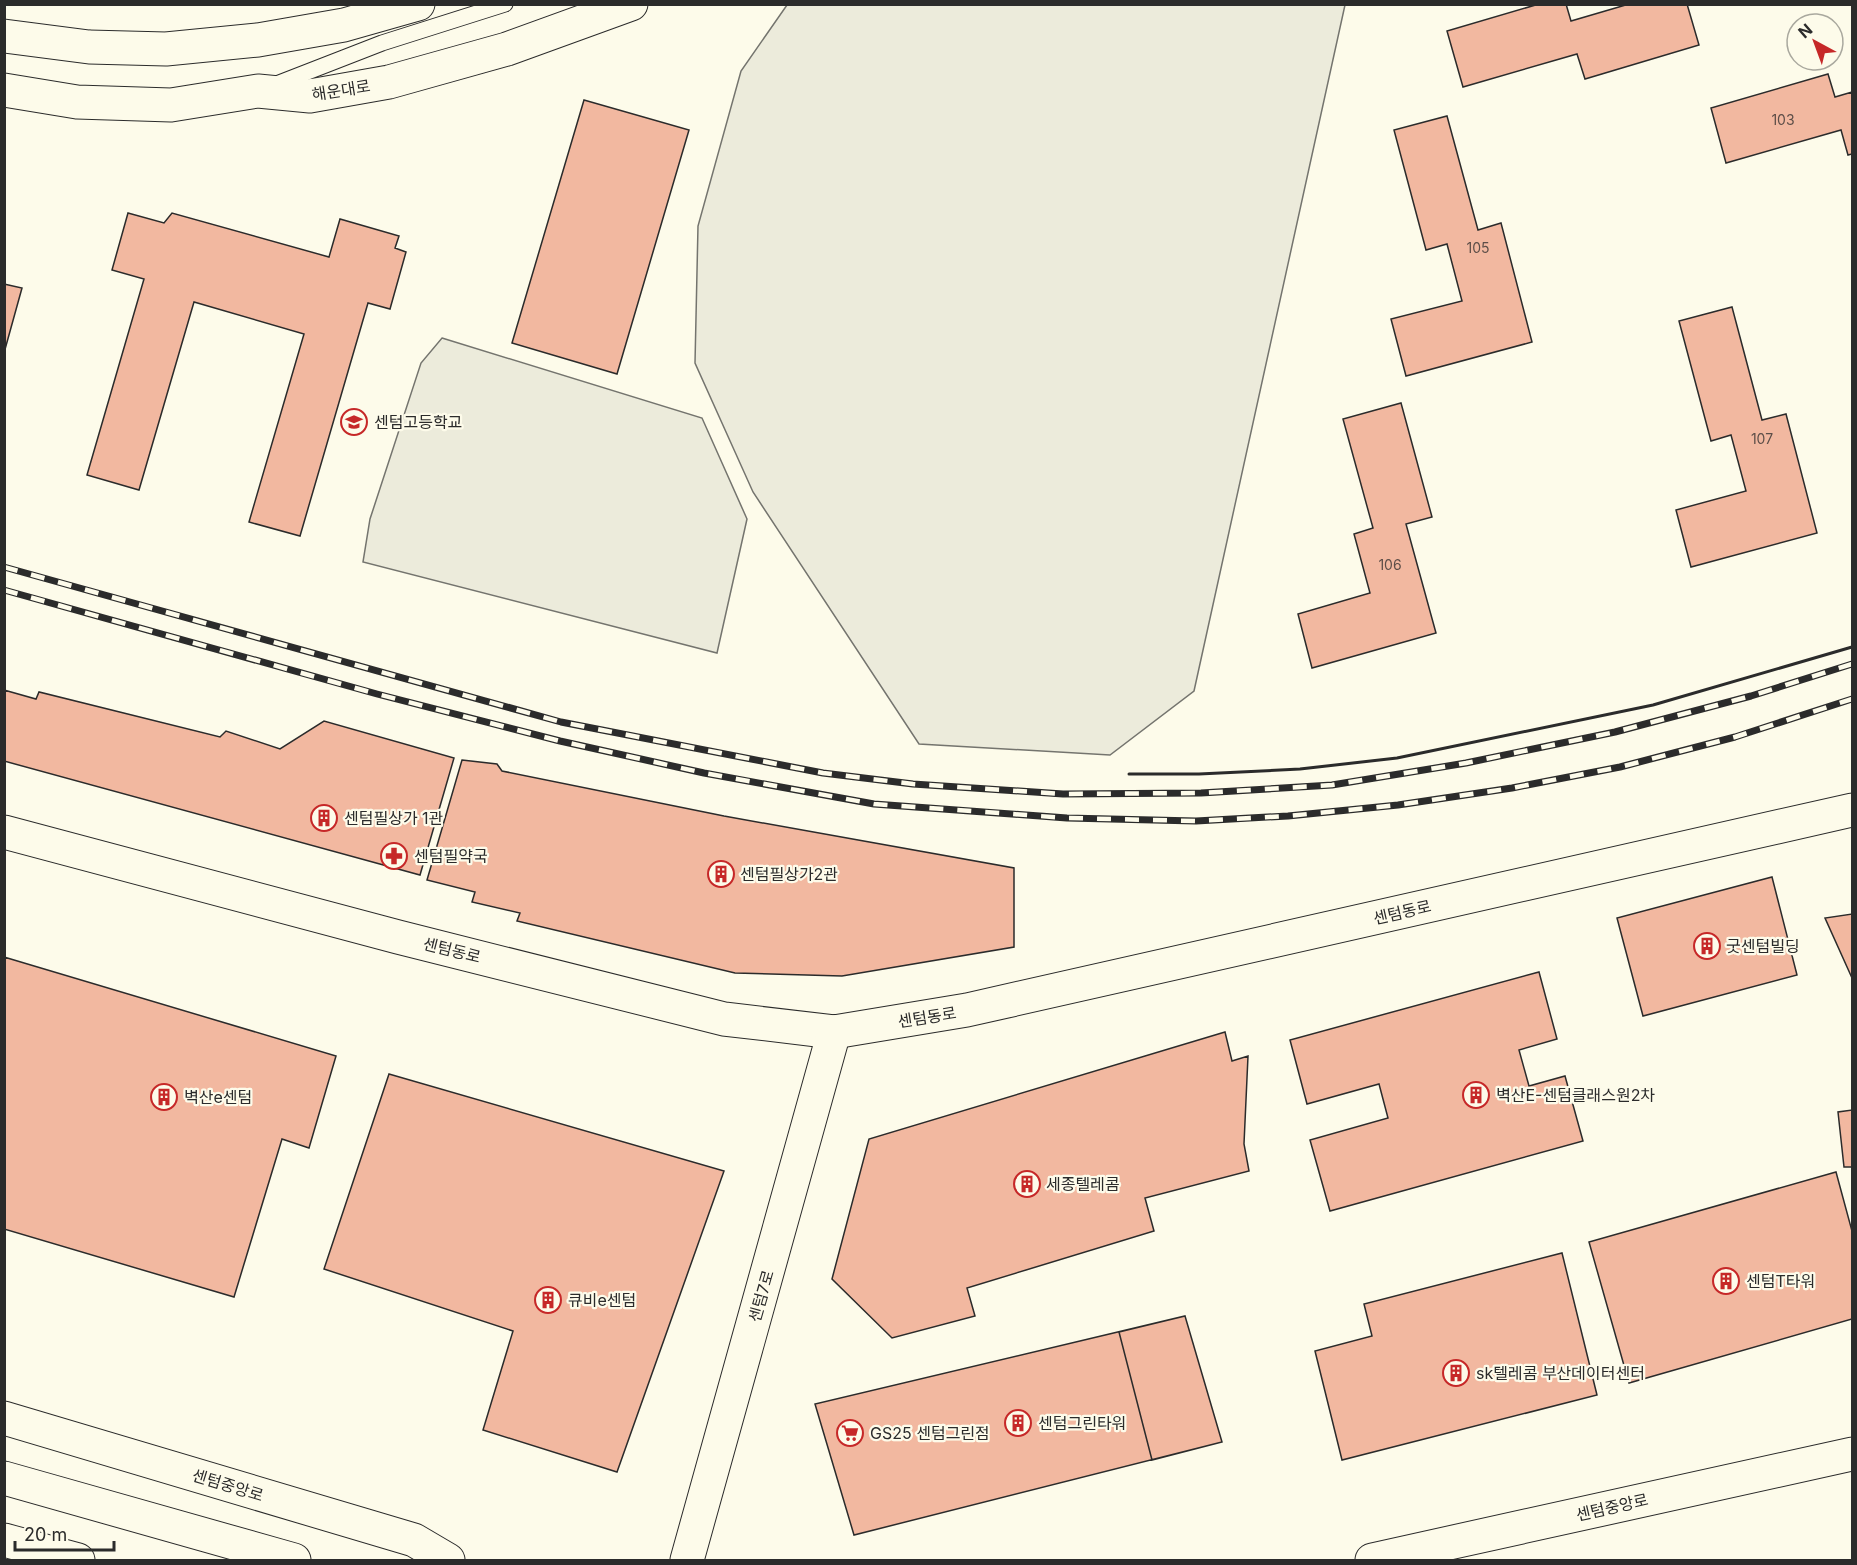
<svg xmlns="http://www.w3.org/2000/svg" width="1857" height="1565" viewBox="0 0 1857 1565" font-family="Inter,'Noto Sans KR',sans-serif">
<rect width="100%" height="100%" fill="#fdfbea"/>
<path fill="#ecebdb" stroke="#74746e" stroke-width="1.5" d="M787,5H1345L1194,691L1110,755L919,744L753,492L695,363L698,226L741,71Z
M442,338L702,418L747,519L717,653L363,562L370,519L421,363Z"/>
<path fill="#f2b8a0" stroke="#2b2b2b" stroke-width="1.5" d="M1539,4H1566L1571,21L1629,4H1687L1699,45L1585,79L1577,54L1463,87L1447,31Z
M1828,74L1835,97L1852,92V154L1848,155L1841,130L1726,163L1711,108Z
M584,100L689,130L617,374L512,343Z
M1447,116L1478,230L1501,223L1532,342L1406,376L1391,319L1462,301L1447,244L1426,250L1394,130Z
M128,213L164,223L172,213L329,257L340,219L399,236L395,248L406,252L390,309L368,303L300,536L249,522L304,334L194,302L139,490L87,475L144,279L112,270Z
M4,284L22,288L4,353Z
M1732,307L1762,420L1786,414L1817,533L1691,567L1676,510L1746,491L1731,435L1711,441L1679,321Z
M1401,403L1432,517L1406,524L1436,633L1312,668L1298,614L1370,593L1354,534L1373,528L1343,419Z
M4,690L36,699L39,692L220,737L226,731L280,749L324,721L454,758L420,875L4,761Z
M462,760L497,764L502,771L724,816L1014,868V947L842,976L735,973L517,921L520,913L472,902L475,892L427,880Z
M1772,877L1797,975L1643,1016L1617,918Z
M1852,914V978L1825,918Z
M4,957L336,1056L309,1148L282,1139L234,1297L4,1229Z
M1539,972L1557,1039L1519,1050L1529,1086L1565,1076L1583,1141L1330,1211L1310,1140L1388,1118L1379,1084L1307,1104L1290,1040Z
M1225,1032L1232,1061L1248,1056L1244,1144L1249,1171L1145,1198L1154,1231L967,1288L975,1316L892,1338L832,1279L869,1139Z
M389,1074L724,1171L617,1472L483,1430L513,1331L324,1269Z
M1852,1110V1167H1844L1838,1112Z
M1836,1172L1852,1231V1319L1629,1383L1589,1242Z
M1562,1253L1597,1395L1342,1460L1315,1351L1372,1336L1364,1304Z
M1185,1316L1222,1442L854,1535L815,1404Z
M1185,1316L1222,1442L1152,1460L1119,1332Z"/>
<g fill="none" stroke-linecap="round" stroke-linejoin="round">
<defs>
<path id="service" d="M274,85L382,43L505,4"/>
<path id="tertiary" d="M4,832L398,937L724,1019L834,1032L967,1010L1852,810"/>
<path id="secondary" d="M4,36L89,47L166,49L258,40L344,25L418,4
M4,90L77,102L171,105L258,91L310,96L389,82L507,49L631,4
M4,1418L414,1540L448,1560
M4,1478L294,1560
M4,1540L78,1560
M687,1560L834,1032
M1372,1560L1852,1454"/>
</defs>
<use href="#service" stroke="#2b2b2b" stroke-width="17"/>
<use href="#tertiary" stroke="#2b2b2b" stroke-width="35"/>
<use href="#secondary" stroke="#2b2b2b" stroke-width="35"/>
<use href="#service" stroke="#fdfbea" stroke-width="15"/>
<use href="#tertiary" stroke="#fdfbea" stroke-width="33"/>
<use href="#secondary" stroke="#fdfbea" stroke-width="33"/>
<defs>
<path id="rail" d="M4,567L561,722L823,773L913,784L1063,794L1201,793L1332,785L1466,763L1615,732L1751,696L1852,664
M4,590L377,694L560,741L704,773L874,804L1067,818L1196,821L1288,816L1398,805L1512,788L1620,767L1735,737L1852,699"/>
</defs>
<use href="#rail" stroke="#2b2b2b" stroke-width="7"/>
<use href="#rail" stroke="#fdfbea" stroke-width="4.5" stroke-dasharray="14" stroke-linecap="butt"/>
<path stroke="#2b2b2b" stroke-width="3" d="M1129,774H1199L1300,769L1397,758L1653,705L1852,647"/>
</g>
<defs>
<symbol id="school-ring" viewBox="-11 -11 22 22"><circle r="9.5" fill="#fdfbea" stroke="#c62828" stroke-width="1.5"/><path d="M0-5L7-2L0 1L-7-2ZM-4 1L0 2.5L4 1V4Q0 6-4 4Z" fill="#c62828"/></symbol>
<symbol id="building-ring" viewBox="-11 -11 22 22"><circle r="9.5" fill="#fdfbea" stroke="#c62828" stroke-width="1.5"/><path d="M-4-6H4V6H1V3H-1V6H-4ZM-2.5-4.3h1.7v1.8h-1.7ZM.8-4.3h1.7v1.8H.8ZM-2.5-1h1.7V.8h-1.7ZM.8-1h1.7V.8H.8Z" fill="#c62828"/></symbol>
<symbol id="pharmacy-ring" viewBox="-11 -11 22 22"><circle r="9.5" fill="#fdfbea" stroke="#c62828" stroke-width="1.5"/><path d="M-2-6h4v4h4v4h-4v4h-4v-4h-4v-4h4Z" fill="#c62828"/></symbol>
<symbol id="supermarket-ring" viewBox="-11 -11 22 22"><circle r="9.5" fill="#fdfbea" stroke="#c62828" stroke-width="1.5"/><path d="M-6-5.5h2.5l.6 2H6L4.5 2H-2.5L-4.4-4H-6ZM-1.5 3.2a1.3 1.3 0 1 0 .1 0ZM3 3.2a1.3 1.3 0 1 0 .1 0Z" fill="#c62828"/></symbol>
</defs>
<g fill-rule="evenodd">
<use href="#school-ring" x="339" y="407" width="30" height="30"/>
<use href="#building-ring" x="309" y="803" width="30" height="30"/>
<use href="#pharmacy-ring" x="379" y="841" width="30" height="30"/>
<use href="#building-ring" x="706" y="859" width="30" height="30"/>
<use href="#building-ring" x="1692" y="931" width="30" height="30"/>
<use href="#building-ring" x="1461" y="1080" width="30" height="30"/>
<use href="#building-ring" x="149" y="1082" width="30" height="30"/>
<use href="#building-ring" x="1012" y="1169" width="30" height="30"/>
<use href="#building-ring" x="1711" y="1266" width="30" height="30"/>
<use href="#building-ring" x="533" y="1285" width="30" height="30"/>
<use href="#building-ring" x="1441" y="1358" width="30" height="30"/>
<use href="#building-ring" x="1003" y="1408" width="30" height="30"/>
<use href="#supermarket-ring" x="835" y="1418" width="30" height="30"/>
</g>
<g text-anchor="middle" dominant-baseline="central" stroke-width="4.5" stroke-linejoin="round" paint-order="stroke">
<g font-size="14" fill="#5d4e48">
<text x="1783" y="119">103</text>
<text x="1478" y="247">105</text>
<text x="1762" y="438">107</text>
<text x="1390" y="564">106</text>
</g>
<g font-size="16" fill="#2b2b2b" stroke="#fdfbea">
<text transform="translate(341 90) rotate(-9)">해운대로</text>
<text transform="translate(1402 912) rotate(-13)">센텀동로</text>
<text transform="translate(452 950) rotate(14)">센텀동로</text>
<text transform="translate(927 1017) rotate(-9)">센텀동로</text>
<text transform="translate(761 1296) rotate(-74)">센텀7로</text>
<text transform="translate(228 1485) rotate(17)">센텀중앙로</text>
<text transform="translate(1612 1507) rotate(-13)">센텀중앙로</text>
</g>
<g font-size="16" fill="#2b2b2b" stroke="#fdfbea" text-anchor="start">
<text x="374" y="422">센텀고등학교</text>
<text x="344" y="818">센텀필상가 1관</text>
<text x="414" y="856">센텀필약국</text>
<text x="740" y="874">센텀필상가2관</text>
<text x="1726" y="946">굿센텀빌딩</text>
<text x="1496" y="1095">벽산E-센텀클래스원2차</text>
<text x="184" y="1097">벽산e센텀</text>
<text x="1046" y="1184">세종텔레콤</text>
<text x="1746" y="1281">센텀T타워</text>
<text x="568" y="1300">큐비e센텀</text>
<text x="1476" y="1373">sk텔레콤 부산데이터센터</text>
<text x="1038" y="1423">센텀그린타워</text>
<text x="870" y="1433">GS25 센텀그린점</text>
</g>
</g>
<rect width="1857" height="1565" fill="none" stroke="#2b2b2b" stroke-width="12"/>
<g transform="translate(1815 42) rotate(319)"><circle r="28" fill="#fdfbea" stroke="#a9a89e" stroke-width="1.5"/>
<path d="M0-4.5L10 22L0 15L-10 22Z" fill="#c62828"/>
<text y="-9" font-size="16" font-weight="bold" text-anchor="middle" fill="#2b2b2b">N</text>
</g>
<path d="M15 1541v9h99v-9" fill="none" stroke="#2b2b2b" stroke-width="3"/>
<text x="24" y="1541" font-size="18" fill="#2b2b2b" stroke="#fdfbea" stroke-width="4.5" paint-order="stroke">20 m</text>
</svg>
